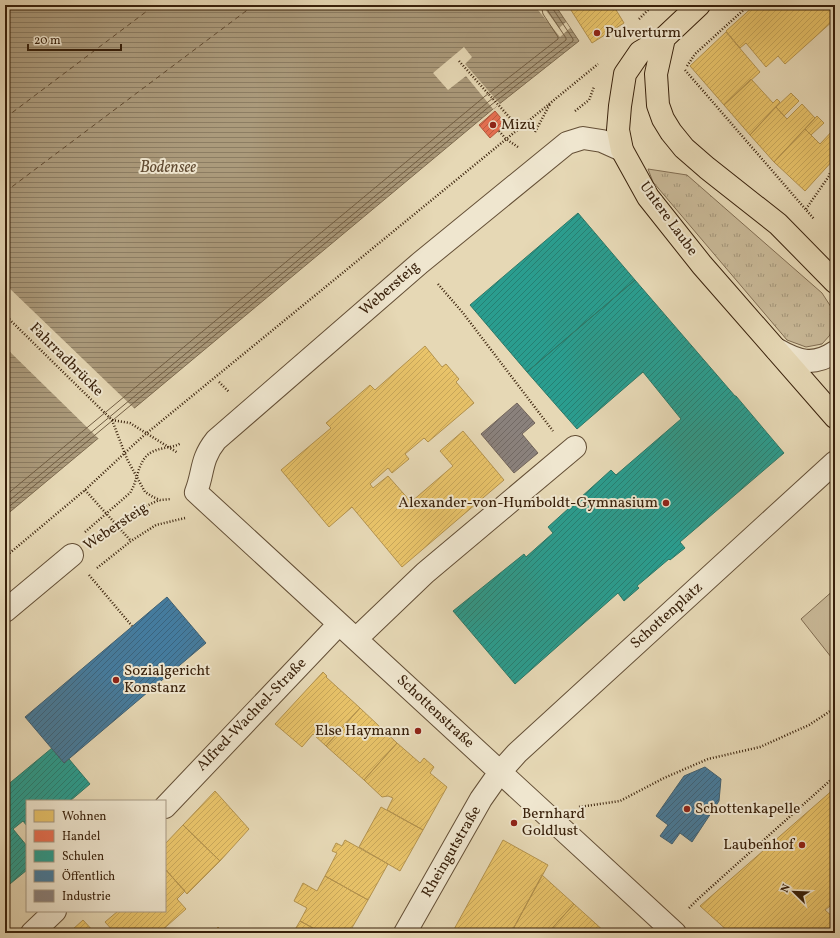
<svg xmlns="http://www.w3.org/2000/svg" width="840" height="938" viewBox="0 0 840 938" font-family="Vollkorn,serif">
<defs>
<pattern id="grass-tufts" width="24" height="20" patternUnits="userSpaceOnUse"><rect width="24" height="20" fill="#c9b998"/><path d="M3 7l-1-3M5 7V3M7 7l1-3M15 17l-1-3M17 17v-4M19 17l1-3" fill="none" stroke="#a4967a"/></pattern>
<pattern id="water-rules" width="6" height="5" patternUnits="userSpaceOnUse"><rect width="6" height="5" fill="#ab9a7b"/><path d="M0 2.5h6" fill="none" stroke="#8c7d63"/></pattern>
<pattern id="homes-hatch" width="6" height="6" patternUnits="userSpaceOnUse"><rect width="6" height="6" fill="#e9c46a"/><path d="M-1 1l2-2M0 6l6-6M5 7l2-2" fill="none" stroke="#c9a85b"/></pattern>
<pattern id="shops-hatch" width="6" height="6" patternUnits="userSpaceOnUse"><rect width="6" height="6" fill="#e76f51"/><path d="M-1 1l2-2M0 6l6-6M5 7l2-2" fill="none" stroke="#bc5b41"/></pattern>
<pattern id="schools-hatch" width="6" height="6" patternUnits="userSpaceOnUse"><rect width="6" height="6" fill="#2a9d8f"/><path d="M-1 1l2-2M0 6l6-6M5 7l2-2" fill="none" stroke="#258073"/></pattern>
<pattern id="public-hatch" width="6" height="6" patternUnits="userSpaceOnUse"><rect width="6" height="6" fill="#457b9d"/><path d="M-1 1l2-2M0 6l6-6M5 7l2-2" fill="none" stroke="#3b647e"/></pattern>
<pattern id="industry-hatch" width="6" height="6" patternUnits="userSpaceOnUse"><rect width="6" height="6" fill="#8a817c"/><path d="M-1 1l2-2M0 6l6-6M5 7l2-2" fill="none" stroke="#726964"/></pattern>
</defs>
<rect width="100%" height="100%" fill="#e6d8b5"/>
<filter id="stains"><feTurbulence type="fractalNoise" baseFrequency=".005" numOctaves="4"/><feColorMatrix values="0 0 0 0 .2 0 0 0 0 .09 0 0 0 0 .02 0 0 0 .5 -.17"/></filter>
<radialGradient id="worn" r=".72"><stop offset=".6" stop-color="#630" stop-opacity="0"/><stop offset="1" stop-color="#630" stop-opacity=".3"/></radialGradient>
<path fill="url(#grass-tufts)" stroke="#816d52" d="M648,169L687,175L822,293L833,310L830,335L822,344L806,347L787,340L653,182Z"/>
<path fill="#c9b998" stroke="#816d52" d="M835,589V662L801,619Z"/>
<path fill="url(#water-rules)" stroke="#7d6a4e" d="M5,5H555L579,41L493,109L5,516Z"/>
<path fill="#e6d8b5" d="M534,5H542L559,28L566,22L570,28L560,37Z
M464,47L472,57L465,64L500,104L493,109L466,76L448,90L433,73Z
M5,284L136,410L100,440L5,347Z"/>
<path fill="url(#homes-hatch)" stroke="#b4934e" d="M572,5H613L624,23L592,43L569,7Z
M755,5H833L835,7V19L785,64L778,56L766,67L746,43L740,48L726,31Z
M726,32L760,72L724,105L690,66Z
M751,79L773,103L777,99L780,102L750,135L724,105Z
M791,93L799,101L784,116L776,107Z
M802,104L815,118L774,162L750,135L776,107L787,119Z
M817,116L824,123L811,135L805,129Z
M835,128V151L831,154L835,158L805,191L774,162L805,129L820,144Z
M425,346L442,367L446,364L459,379L456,382L474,403L428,442L424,438L405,454L409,459L392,473L388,468L370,484L373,488L388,476L411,502L453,466L440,451L463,431L504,480L402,567L352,507L329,527L281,470L331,428L326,423L370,385L375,390Z
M323,672L327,676L326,677L360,708L326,746L313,734L302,747L275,724Z
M360,708L397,743L364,780L326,746Z
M397,743L420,763L424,758L434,767L430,773L447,787L423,830L387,810L393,798L388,796L382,797L364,780Z
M835,788V902L825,910L835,919V933H730L700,906Z
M215,791L249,829L220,861L183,825Z
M381,807L423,830L400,871L359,847Z
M183,825L220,861L187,894L165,869V844Z
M345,840L388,864L368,900L325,876L337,853L332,851L336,843L342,846Z
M503,840L548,865L511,933H452Z
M165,869L185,891L177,899L186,909L159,933H115L105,922L118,911H165Z
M542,875L574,904L548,933H511Z
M325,876L368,900L349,933H322L300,921L307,908L294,901L303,883L317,891Z
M574,904L606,933H548Z
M83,920L95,933H75L72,930Z
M300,921L322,933H293Z
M218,927L224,933H213Z"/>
<path fill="url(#shops-hatch)" stroke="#b3583c" d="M495,111L506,124L490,138L479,125Z"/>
<path fill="url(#schools-hatch)" stroke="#2e7867" d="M578,213L635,280L527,372L470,305Z
M635,280L735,396H736L784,453L680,542L685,548L670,560L669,559L637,586L639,588L624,601L618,593L515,684L453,611L524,554L526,557L553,533L548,527L611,470L616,475L681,419L643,372L577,429L527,372Z
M52,748L64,763L69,759L90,784L70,801H27V826L23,821L13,829L27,846V870L5,888V787Z"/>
<path fill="url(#public-hatch)" stroke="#416071" d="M167,597L206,643L64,763L25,717Z
M705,767L721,779L719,801L692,842L680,833L672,844L660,836L668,825L656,816L684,776Z"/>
<path fill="url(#industry-hatch)" stroke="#72645a" d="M517,403L535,423L522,434L538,453L514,473L481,434Z"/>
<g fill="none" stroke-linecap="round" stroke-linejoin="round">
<path stroke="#725e43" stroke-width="1" d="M5,496L484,97L558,39V37L543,14L541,5
M5,504L488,102L566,40V38L548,11L547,5
M5,510L491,105L573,41V39L553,9L552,5"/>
<path stroke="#614b32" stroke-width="1" stroke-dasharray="5 4" stroke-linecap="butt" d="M5,118L155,5
M5,192L254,5"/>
<defs>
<path id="minor" d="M622,150L602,141L583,138L567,143L420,263L216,440C200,460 204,472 196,492L675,933
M776,349C797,361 813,367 835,352
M5,611L72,555
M356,639L425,573L575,447
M165,807L339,624
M32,933L55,911
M405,933L481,799L500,772L517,753L835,462"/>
<path id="major" d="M699,5L664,38L640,52L625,74L620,106L618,130L622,150L648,197L702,265L835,417
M664,38L656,74L658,105L663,119L671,132L684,148L707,168L778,224L835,282"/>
</defs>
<use href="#minor" stroke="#644f36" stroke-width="24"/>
<use href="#major" stroke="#39210b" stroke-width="24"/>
<path stroke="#39210b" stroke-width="2.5" stroke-dasharray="1 2" stroke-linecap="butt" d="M639,19L653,5
M459,61L519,128
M687,66L695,54L749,5
M685,70L814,219
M575,111L589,100L594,87
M499,131L506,139L518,147
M535,132L550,104
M806,209L829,176L830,173L835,172
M438,284L463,313L553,431
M5,315L112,420L127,459L145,492L153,497L160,500L171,499
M219,382L229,392
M112,420L130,423L178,453
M85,490L131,541
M85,532L130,493C139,479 137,458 154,451C163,447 173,448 181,443
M95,543L136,511L159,500
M5,557L85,490L142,437L598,64
M97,568L131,541L156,525L185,518
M89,575L132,626
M579,807L620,801L664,778L708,759L760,747L809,725L835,708
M689,908L698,899L835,776"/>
<use href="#minor" stroke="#efe6cf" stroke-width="22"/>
<use href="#major" stroke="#e6d8b5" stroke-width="22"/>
</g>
<g fill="#8f2418" stroke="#efe6cf" stroke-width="1.5">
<circle cx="597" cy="33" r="4"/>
<circle cx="493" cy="125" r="4"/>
<circle cx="666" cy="503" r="4"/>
<circle cx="116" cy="680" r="4"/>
<circle cx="418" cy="731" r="4"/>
<circle cx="687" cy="809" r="4"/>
<circle cx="514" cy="823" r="4"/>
<circle cx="802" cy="845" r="4"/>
</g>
<g text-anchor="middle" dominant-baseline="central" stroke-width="4" stroke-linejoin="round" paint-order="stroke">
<g font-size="15" fill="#39210b" stroke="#efe6cf" text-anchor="start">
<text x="605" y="33">Pulverturm</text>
<text x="501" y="125">Mizu</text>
<text x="658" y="503" text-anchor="end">Alexander-von-Humboldt-Gymnasium</text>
<text x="124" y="671">Sozialgericht<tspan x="124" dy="17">Konstanz</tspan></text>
<text x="410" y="731" text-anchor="end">Else Haymann</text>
<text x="695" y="809">Schottenkapelle</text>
<text x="522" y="814">Bernhard<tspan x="522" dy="17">Goldlust</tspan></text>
<text x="794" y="845" text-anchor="end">Laubenhof</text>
</g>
<g font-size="15" fill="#39210b" stroke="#efe6cf">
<text transform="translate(668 219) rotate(54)">Untere Laube</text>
<text transform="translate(390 289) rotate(-41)">Webersteig</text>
<text transform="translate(66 360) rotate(45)">Fahrradbrücke</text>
<text transform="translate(116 527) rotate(-34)">Webersteig</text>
<text transform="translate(667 616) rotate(-42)">Schottenplatz</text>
<text transform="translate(435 712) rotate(43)">Schottenstraße</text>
<text transform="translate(252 715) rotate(-46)">Alfred-Wachtel-Straße</text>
<text transform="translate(452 852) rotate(-60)">Rheingutstraße</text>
</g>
<g font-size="16" font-style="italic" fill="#614b32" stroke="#efe6cf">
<text x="168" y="168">Bodensee</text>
</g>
</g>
<rect width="840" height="938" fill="none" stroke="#e6d8b5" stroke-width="20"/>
<rect x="6" y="6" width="828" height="926" fill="none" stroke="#39210b" stroke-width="2"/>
<rect x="10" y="10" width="820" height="918" fill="none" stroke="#39210b"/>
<rect x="26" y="800" width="140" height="112" fill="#efe6cf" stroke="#a69781"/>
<rect x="34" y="810" width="20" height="12" fill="#e9c46a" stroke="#a69781"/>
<text x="62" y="820" font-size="12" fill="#39210b">Wohnen</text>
<rect x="34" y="830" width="20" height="12" fill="#e76f51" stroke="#a69781"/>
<text x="62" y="840" font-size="12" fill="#39210b">Handel</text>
<rect x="34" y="850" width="20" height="12" fill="#2a9d8f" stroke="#a69781"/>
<text x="62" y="860" font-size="12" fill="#39210b">Schulen</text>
<rect x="34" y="870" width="20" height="12" fill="#457b9d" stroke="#a69781"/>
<text x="62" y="880" font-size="12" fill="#39210b">Öffentlich</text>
<rect x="34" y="890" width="20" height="12" fill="#8a817c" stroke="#a69781"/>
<text x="62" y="900" font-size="12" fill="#39210b">Industrie</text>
<g transform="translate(794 892) rotate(293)" stroke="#efe6cf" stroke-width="3" paint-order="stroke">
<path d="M0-3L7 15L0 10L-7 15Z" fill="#39210b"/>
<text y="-6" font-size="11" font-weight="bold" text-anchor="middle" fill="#39210b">N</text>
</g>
<path d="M28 44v6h93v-6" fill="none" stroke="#39210b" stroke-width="2"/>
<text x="34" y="44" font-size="12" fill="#39210b" stroke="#efe6cf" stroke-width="3" paint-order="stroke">20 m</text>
<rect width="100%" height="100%" filter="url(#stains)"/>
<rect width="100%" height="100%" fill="url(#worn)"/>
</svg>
